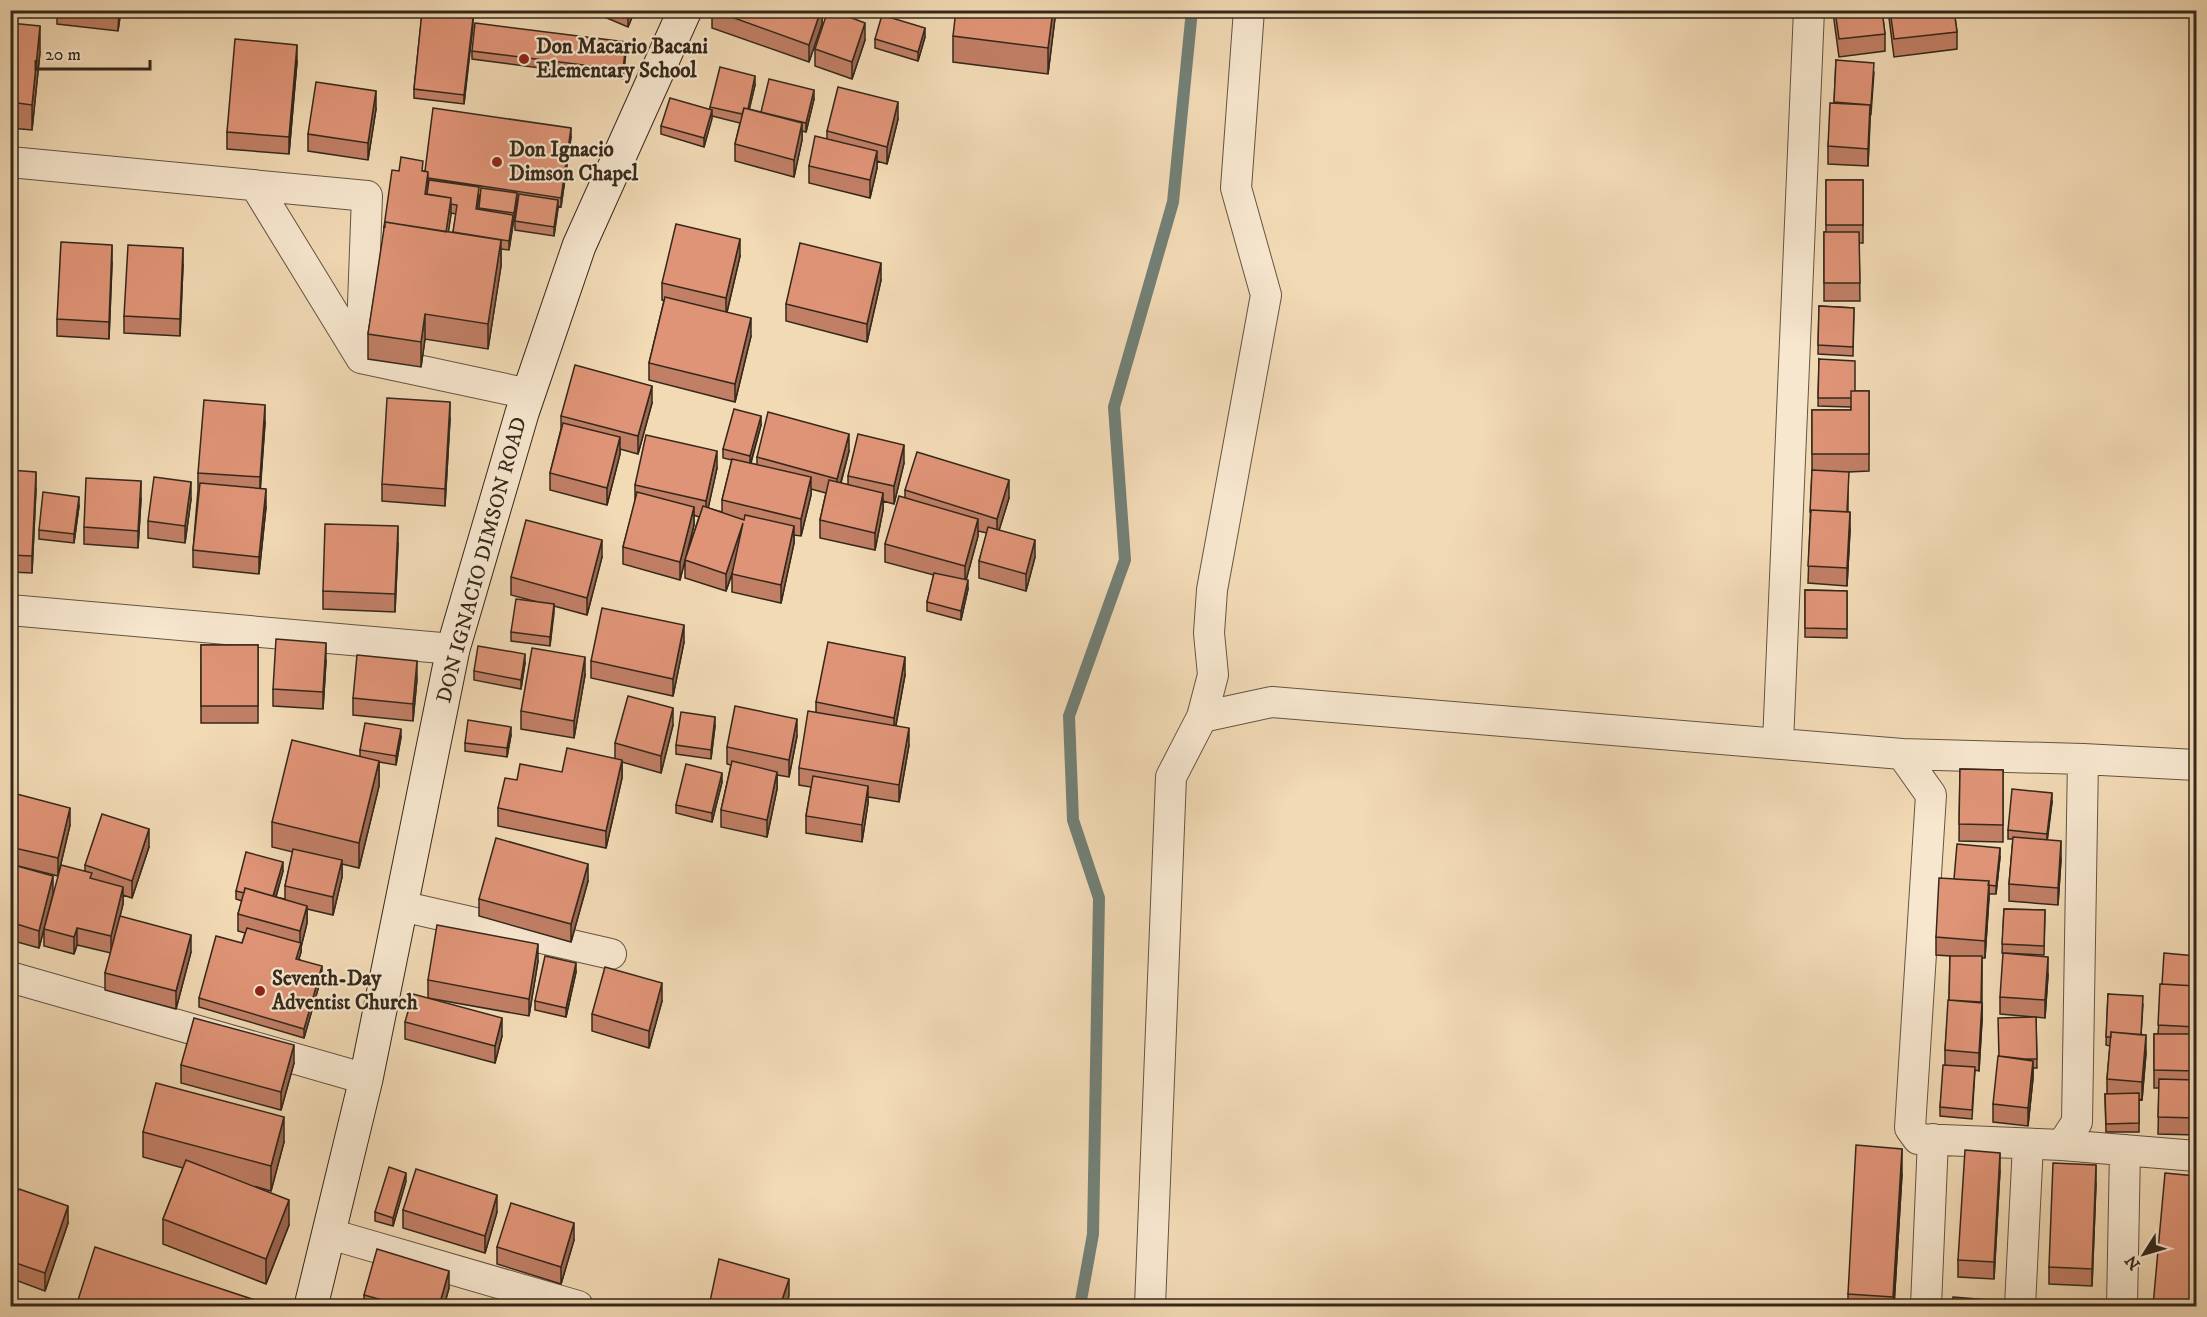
<svg xmlns="http://www.w3.org/2000/svg" width="2207" height="1317" viewBox="0 0 2207 1317" font-family="'IM FELL DW Pica',serif">
<rect width="100%" height="100%" fill="#f2dab5"/>
<filter id="stains"><feTurbulence type="fractalNoise" baseFrequency=".00333" numOctaves="4"/><feColorMatrix values="0 0 0 0 .2 0 0 0 0 .09 0 0 0 0 .02 0 0 0 .5 -.17"/></filter>
<radialGradient id="worn" r=".72"><stop offset=".6" stop-color="#630" stop-opacity="0"/><stop offset="1" stop-color="#630" stop-opacity=".3"/></radialGradient>
<g fill="none" stroke-linecap="round" stroke-linejoin="round">
<path stroke="#728076" stroke-width="12" d="M1080,1306L1093,1234L1099,898L1073,820L1069,716L1125,560L1114,407L1173,202L1192,10"/>
<defs>
<path id="street" d="M10,162L367,196L361,358L529,394
M255,185L361,358
M10,610L453,649
M1202,717L1272,702L1902,754L1931,795L1910,1128L1918,1139L2062,1145L2077,1122L2083,759
M1778,743L1809,10
M1902,754L2083,759L2196,765
M401,906L611,954
M10,977L366,1079
M2062,1145L2196,1156
M330,1234L578,1306
M1150,1306L1171,777L1202,717L1213,675L1209,633L1212,590L1266,295L1236,188L1249,10
M1926,1306L1933,1139
M2020,1306L2028,1144
M2122,1306L2125,1150"/>
<path id="secondary" d="M311,1306L366,1079L453,649L522,413L579,246L685,10"/>
</defs>
<use href="#street" stroke="#645442" stroke-width="32"/>
<use href="#secondary" stroke="#34281b" stroke-width="35"/>
<use href="#street" stroke="#f7e7cf" stroke-width="30"/>
<use href="#secondary" stroke="#f7e7cf" stroke-width="33"/>
</g>
<path fill="#c17f66" stroke="#34281b" stroke-width="1.5" fill-rule="evenodd" d="M57,10H121L118,31L57,24Z
M421,10H474L464,104L414,98V89L422,14H421Z
M588,10H635L628,27Z
M712,10H822V24L809,62L712,28Z
M1056,10L1048,74L953,62V36Z
M1834,10H1882L1885,34V51L1839,57L1834,20Z
M1888,10H1954L1957,32V49L1894,57Z
M10,23L40,52L32,130L10,128Z
M925,37L918,61L875,48V39Z
M865,40L852,79L815,66V49Z
M472,51H626L623,79L472,59Z
M1836,60L1874,72L1871,114L1870,113L1868,166L1828,164V146L1834,104Z
M297,62L289,154L227,149V132Z
M755,85L749,109L761,112L814,99L806,132L802,131V140L794,177L735,161V144L740,123L712,116L704,147L661,134V126L710,109V107Z
M376,109L368,160L308,151V134Z
M898,119L887,164L877,161V168L870,198L809,183V166L827,138V131Z
M571,137L561,207L558,206L554,236L515,230V221L518,201L517,200L509,250L501,249V266L488,349L425,339L421,367L368,359V334L384,234V227L399,171H423ZM479,195H480L479,209H477ZM451,213L456,214L453,233L448,232Z
M1826,180H1863V243H1859L1860,301H1824V232H1826Z
M740,256L727,312L751,336L735,402L649,380V363L664,301L662,300V283Z
M112,263L109,339L57,336V319Z
M183,265L180,336L124,333V316Z
M881,280L867,342L786,321V304Z
M1819,306L1854,308L1853,356L1818,354Z
M1819,359L1855,391H1869V471L1848,472V512L1850,530L1847,586L1808,583L1812,470V410H1851V407L1818,406Z
M652,403L638,454L620,449V454L607,505L550,490V473L561,429V416Z
M450,419L445,506L382,501V484Z
M265,423L260,489L266,507L259,574L193,567V550L198,490V473Z
M761,425L751,463L757,465V457L849,451L841,483L848,485V476L904,463L894,504L883,501V510L875,550L820,538V520L826,493L811,489V495L801,536L794,535V543L781,603L732,592V574L726,591L685,578V560L699,517L694,515V525L680,580L623,564V547L635,502V485L717,468L708,508L722,512V500L732,460L723,458V449Z
M10,470L36,489L32,573L10,572Z
M905,490L1009,498L999,530L1035,557L1026,591L979,578V561L987,533L978,531V536L966,580L968,589L961,620L927,611V602L934,575L885,562V544L905,498Z
M141,499L138,548L84,544V527Z
M191,499L185,543L148,538V521Z
M79,506L74,543L39,539V530Z
M398,544L395,612L323,609V591Z
M602,557L587,615L554,606L550,646L511,641V632L537,602L511,595V577Z
M1805,590L1847,591V638L1805,637Z
M684,642L673,696L591,678V661Z
M201,645H258V723H201Z
M326,661L323,709L273,706V689Z
M525,663L521,689L474,680V671Z
M585,675L574,738L521,729V711Z
M905,675L896,725L909,745L899,802L868,797V803L862,842L806,833V816L811,787L799,785V768L816,712V702Z
M417,679L413,721L353,715V698Z
M673,725L661,773L622,762V778L606,848L498,826V808L517,780L562,772L615,759V743Z
M715,726L711,759L676,754V745Z
M511,735L507,757L465,751V743Z
M797,736L789,777L777,775V789L767,837L721,827V810L731,765L727,764V747Z
M401,737L396,765L379,762V786L359,868L342,864V877L333,915L307,909V923L301,947V952L299,959L322,975L304,1038L199,1007V998L242,943L245,933L238,931V914L242,901L236,899V891L283,871L276,897L285,899V886L293,852L272,847V822L360,756V750Z
M1960,769L2003,770V842L1959,841Z
M722,782L712,822L676,813V805Z
M10,801L70,825L58,876L10,864Z
M2052,802L2047,840L2061,859L2058,905L2009,901V884L2013,839H2008V830Z
M149,847L132,898L123,895V904L118,924L191,952L176,1009L105,990V973L111,953L77,945L74,954L44,946V929L46,921L39,948L10,940V864L53,893L85,871V865Z
M2000,857L1996,894H1989L1985,958H1982V1020L1979,1071L1975,1070L1972,1119L1940,1116V1107L1945,1065V1050L1949,1000L1950,956L1936,955V937L1954,879Z
M588,881L571,942L479,916V899Z
M2004,909L2045,910L2044,955L2002,953Z
M2196,956V1135L2158,1134L2159,1088H2154V1034H2158L2162,984Z
M538,961L529,1016L428,998V980Z
M576,972L566,1017L535,1010V1001Z
M2048,975L2045,1018L2000,1014V997Z
M2108,994L2143,1004L2141,1035L2146,1053L2142,1100L2139,1099V1132H2106L2105,1094H2107V1079L2110,1046L2106,1045Z
M662,1001L649,1048L592,1031V1014Z
M2036,1017L2037,1068H2033V1078L2028,1126L1993,1122V1104Z
M405,1022L502,1036L495,1063L405,1039Z
M294,1063L281,1110L181,1083V1065Z
M143,1132L284,1142L271,1191L257,1187L289,1225L266,1284L163,1244V1219L183,1168L143,1157Z
M2000,1170L1994,1279L1958,1277V1260Z
M1902,1174L1894,1306H1848V1294Z
M406,1181L393,1226L375,1221V1212Z
M2096,1183L2092,1286L2049,1284V1267Z
M403,1210L497,1212L485,1253L403,1228Z
M10,1214L68,1223L45,1291L10,1278Z
M574,1240L561,1284L497,1264V1247Z
M449,1288L444,1306H364V1295Z
M78,1300L270,1306H78Z"/>
<path fill="#9d6853" stroke="#34281b" stroke-width="1.5" d="M119,10H121L118,31Z
M631,10H635L628,27V18Z
M821,10H822V24L809,62V45Z
M1053,10H1056L1048,74V48Z
M473,18V27L464,104V95Z
M865,23V40L852,79V62Z
M40,26V52L32,130V105Z
M925,28V37L918,61V52Z
M626,42V51L623,79V70Z
M297,45V62L289,154V137Z
M755,76V85L746,124V115Z
M814,90V99L806,132V123Z
M376,91V109L368,160V143Z
M898,102V119L887,164V147Z
M1870,105V123L1868,166V149Z
M712,110V119L704,147V138Z
M802,123V140L794,177V160Z
M571,128V137L561,207V198Z
M877,151V168L870,198V180Z
M428,172V189L425,211V194Z
M517,193V202L514,222V213Z
M451,198V215L445,254V237Z
M558,200V209L554,236V227Z
M513,215V224L509,250V241Z
M740,239V256L726,316V298Z
M501,240V266L488,349V324Z
M112,245V263L109,339V322Z
M183,248V265L180,336V319Z
M881,263V280L867,342V324Z
M425,314V339L421,367V342Z
M751,318V336L735,402V384Z
M652,386V403L638,454V436Z
M450,402V419L445,506V489Z
M265,405V423L260,495V477Z
M761,416V425L750,465V456Z
M849,434V451L837,496V479Z
M620,437V454L607,505V488Z
M904,445V463L894,504V486Z
M717,451V468L706,518V501Z
M36,472V489L32,573V556Z
M811,477V495L801,536V519Z
M1009,480V498L997,537V519Z
M141,481V499L138,548V531Z
M191,482V499L185,543V526Z
M266,489V507L259,574V557Z
M883,493V510L875,550V533Z
M79,497V506L74,543V534Z
M694,507V525L680,580V562Z
M1850,512V530L1847,586V568Z
M978,519V536L965,584V566Z
M743,523V541L726,591V574Z
M398,526V544L395,612V594Z
M794,526V543L781,603V585Z
M602,540V557L587,615V598Z
M1035,540V557L1026,591V574Z
M968,580V589L961,620V611Z
M554,604V613L550,646V637Z
M684,625V642L673,696V679Z
M326,643V661L323,709V692Z
M525,654V663L521,689V680Z
M585,657V675L574,738V721Z
M905,657V675L894,735V718Z
M417,661V679L413,721V704Z
M17,698V715L10,789V771Z
M673,708V725L661,773V756Z
M715,717V726L711,759V750Z
M797,719V736L789,777V760Z
M511,727V735L507,757V748Z
M909,728V745L899,802V785Z
M401,729V737L396,765V756Z
M622,760V778L606,848V831Z
M379,761V786L359,868V843Z
M777,772V789L767,837V820Z
M722,773V782L712,822V813Z
M868,786V803L862,842V825Z
M2052,793V802L2047,843V834Z
M70,808V825L58,876V858Z
M149,829V847L132,898V881Z
M2061,841V859L2058,905V888Z
M2000,848V857L1996,894V886Z
M342,860V877L333,915V897Z
M283,862V871L272,910V901Z
M588,864V881L571,942V924Z
M53,876V894L39,948V931Z
M1989,881V899L1985,958V941Z
M123,887V904L111,953V936Z
M307,906V923L301,947V952L296,967V959L300,944V931Z
M77,928V945L74,954V937Z
M191,935V952L176,1009V991Z
M538,944V961L529,1016V999Z
M2048,957V975L2045,1018V1000Z
M576,963V972L566,1017V1008Z
M322,966V975L304,1038V1029Z
M662,983V1001L649,1048V1031Z
M1982,1003V1020L1979,1071V1053Z
M502,1018V1036L495,1063V1046Z
M2146,1035V1053L2142,1100V1082Z
M294,1045V1063L281,1110V1092Z
M2033,1061V1078L2028,1126V1108Z
M284,1117V1142L271,1191V1166Z
M1902,1149V1174L1894,1306H1893Z
M2000,1153V1170L1994,1279V1262Z
M2096,1165V1183L2092,1286V1269Z
M406,1173V1181L393,1226V1218Z
M497,1195V1212L485,1253V1236Z
M289,1200V1225L266,1284V1259Z
M68,1206V1223L45,1291V1273Z
M574,1223V1240L561,1284V1267Z
M449,1271V1288L444,1306H439Z
M789,1279V1296L785,1306H780Z"/>
<path fill="#e09477" stroke="#34281b" stroke-width="1.5" d="M87,10H119L118,14Z
M456,10H473V13Z
M609,10H631L628,18Z
M712,10H821L809,45Z
M828,10H831L865,23L852,62L815,49Z
M956,10H1053L1048,48L953,36Z
M1835,10H1882L1885,34L1839,39Z
M1890,10H1954L1957,32L1894,39Z
M422,12L473,18L464,95L414,89Z
M882,15L925,28L918,52L875,39Z
M10,23L40,26L32,105L10,102Z
M475,23L626,42L623,70L472,51Z
M235,39L297,45L289,137L227,132Z
M1836,60L1874,63L1871,105L1834,102Z
M720,67L755,76L748,109L744,108L742,114L710,107Z
M769,79L814,90L806,123L761,112Z
M316,82L376,91L368,143L308,134Z
M838,87L898,102L887,147L827,131Z
M670,98L712,110L704,138L661,126Z
M1830,103L1870,105L1868,149L1828,146Z
M433,108L571,128L561,198L428,178V172L425,171Z
M744,108L802,123L794,160L735,144Z
M815,136L877,151L870,180L809,166Z
M401,157L423,161L422,171L428,172L425,194L451,198L446,232L385,222V227H384L392,170L399,171Z
M429,180L479,187L476,209L513,215L509,241L453,232L457,205L451,204V198L427,194Z
M1826,180H1863V225H1826Z
M481,188L517,193L514,213L479,208Z
M519,194L558,200L554,227L515,221Z
M385,222L501,240L488,324L425,314L421,342L368,334Z
M676,224L740,239L726,298L662,283Z
M1824,232H1859L1860,283H1824Z
M61,242L112,245L109,322L57,319Z
M800,243L881,263L867,324L786,304Z
M128,245L183,248L180,319L124,316Z
M665,297L751,318L735,384L649,363Z
M1819,306L1854,308L1853,347L1818,345Z
M1819,359L1855,361V391H1851V398H1818Z
M575,365L652,386L638,436L561,416Z
M1851,391H1869V454H1812V410H1851Z
M387,398L450,402L445,489L382,484Z
M204,400L265,405L260,477L198,473Z
M734,409L761,416L750,456L723,449Z
M768,412L849,434L837,479L757,457Z
M563,423L620,437L607,488L550,473Z
M858,434L904,445L894,486L848,476Z
M646,435L717,451L706,501L635,485Z
M917,452L1009,480L997,519L905,490Z
M732,459L811,477L801,519L722,500Z
M10,470L36,472L32,556L10,555Z
M1812,470L1849,472L1847,512L1811,510V512H1810Z
M154,477L191,482L185,526L148,521Z
M86,478L141,481L138,531L84,527Z
M829,480L883,493L875,533L820,520Z
M200,483L266,489L259,557L193,550Z
M43,492L79,497L74,534L39,530Z
M637,492L694,507L680,562L623,547Z
M899,496L978,519L965,566L885,544Z
M703,506L744,520L745,515L794,526L781,585L732,574L743,523L726,574L685,560Z
M1811,510L1850,512L1847,568L1808,566Z
M526,520L602,540L587,598L511,577Z
M325,524L398,526L395,594L323,591Z
M988,527L1035,540L1026,574L979,561Z
M934,573L968,580L961,611L927,602Z
M1805,590L1847,591V629L1805,628Z
M516,599L554,604L550,637L511,632Z
M602,608L684,625L673,679L591,661Z
M276,639L326,643L323,692L273,689Z
M828,642L905,657L894,718L816,702Z
M201,645H258V706H201Z
M478,646L525,654L521,680L474,671Z
M532,648L585,657L574,721L521,711Z
M357,655L417,661L413,704L353,698Z
M628,696L673,708L661,756L615,743Z
M10,697L17,698L10,771Z
M735,706L797,719L789,760L727,747Z
M808,711L909,728L899,785L799,768Z
M681,712L715,717L711,750L676,745Z
M468,720L511,727L507,748L465,743Z
M365,723L401,729L396,756L360,750Z
M292,740L379,761L359,843L272,822Z
M567,748L622,760L606,831L498,808L505,778L517,780L520,764L562,772Z
M732,761L777,772L767,820L721,810Z
M686,764L722,773L712,813L676,805Z
M1960,769L2003,770V825L1959,824Z
M813,776L868,786L862,825L806,816Z
M2012,789L2052,793L2047,834L2008,830Z
M13,793L70,808L58,858L10,847V801Z
M102,814L149,829L132,881L85,865Z
M2013,837L2061,841L2058,888L2009,884Z
M496,838L588,864L571,924L479,899Z
M1957,844L2000,848L1996,886L1988,885L1989,881L1954,879Z
M293,849L342,860L333,897L285,886Z
M246,852L283,862L273,896L245,888L244,893L236,891Z
M10,864L53,876L39,931L10,922Z
M61,865L92,873L90,878L123,887L111,936L77,928L74,937L44,929Z
M1939,878L1989,881L1985,941L1936,937Z
M245,888L307,906L300,931L238,914Z
M2004,909L2045,910L2044,946L2002,944Z
M120,916L191,935L176,991L105,973Z
M437,925L538,944L529,999L428,980Z
M247,928L301,943L296,959L322,966L304,1029L199,998L216,936L242,943Z
M2003,953L2048,957L2045,1000L2000,997Z
M2164,953L2196,956V986L2162,984Z
M545,956L576,963L566,1008L535,1001Z
M1950,956H1982L1981,1002L1949,1000Z
M605,967L662,983L649,1031L592,1014Z
M2160,984L2196,986V1027L2158,1025Z
M413,994L502,1018L495,1046L405,1022Z
M2108,994L2143,996L2141,1035L2111,1032V1037H2106Z
M1948,1000L1982,1003L1979,1053L1945,1050Z
M2036,1017L2037,1059H2025L1999,1056L1998,1018Z
M194,1018L294,1045L281,1092L181,1065Z
M2111,1032L2146,1035L2142,1082L2107,1079Z
M2154,1034H2196V1071L2154,1070Z
M1998,1056L2033,1061L2028,1108L1993,1104Z
M1943,1065L1975,1067L1972,1110L1940,1107Z
M2159,1079L2196,1080V1118L2158,1117Z
M156,1083L284,1117L271,1166L143,1132Z
M2139,1093V1123L2106,1124L2105,1094Z
M1856,1145L1902,1149L1893,1297L1848,1294Z
M1965,1150L2000,1153L1994,1262L1958,1260Z
M186,1160L289,1200L266,1259L163,1219Z
M2053,1163L2096,1165L2092,1269L2049,1267Z
M389,1167L406,1173L393,1218L375,1212Z
M416,1169L497,1195L485,1236L403,1210Z
M2165,1173L2196,1176V1306H2153Z
M19,1189L68,1206L45,1273L10,1261V1214Z
M511,1203L574,1223L561,1267L497,1247Z
M95,1247L270,1305L269,1306H98L78,1300Z
M377,1249L449,1271L439,1306H404L364,1295Z
M719,1259L789,1279L780,1306H709Z
M1953,1297L1989,1300V1306H1952Z
M2049,1300L2085,1305V1306H2048Z"/>
<g fill="#8f2418" stroke="#f7e7cf" stroke-width="2">
<circle cx="524" cy="59" r="6"/>
<circle cx="497" cy="162" r="6"/>
<circle cx="260" cy="991" r="6"/>
</g>
<g text-anchor="middle" dominant-baseline="central" stroke-width="4.5" stroke-linejoin="round" paint-order="stroke">
<g font-size="21" font-weight="bold" fill="#34281b" stroke="#f7e7cf" text-anchor="start">
<text x="536" y="47">Don Macario Bacani<tspan x="536" dy="24">Elementary School</tspan></text>
<text x="509" y="150">Don Ignacio<tspan x="509" dy="24">Dimson Chapel</tspan></text>
<text x="272" y="979">Seventh-Day<tspan x="272" dy="24">Adventist Church</tspan></text>
</g>
<g font-size="21" fill="#34281b" stroke="#f7e7cf">
<text transform="translate(482 560) rotate(-75)">DON IGNACIO DIMSON ROAD</text>
</g>
</g>
<rect width="2207" height="1317" fill="none" stroke="#f2dab5" stroke-width="36"/>
<rect x="12" y="12" width="2183" height="1293" fill="none" stroke="#34281b" stroke-width="3"/>
<rect x="18" y="18" width="2171" height="1281" fill="none" stroke="#34281b" stroke-width="1.5"/>
<g transform="translate(2144 1254) rotate(233)" stroke="#f7e7cf" stroke-width="4.5" paint-order="stroke">
<path d="M0-4.5L10 22L0 15L-10 22Z" fill="#34281b"/>
<text y="-9" font-size="16" font-weight="bold" text-anchor="middle" fill="#34281b">N</text>
</g>
<path d="M36 60v9h114v-9" fill="none" stroke="#34281b" stroke-width="3"/>
<text x="45" y="60" font-size="18" fill="#34281b" stroke="#f7e7cf" stroke-width="4.5" paint-order="stroke">20 m</text>
<rect width="100%" height="100%" filter="url(#stains)"/>
<rect width="100%" height="100%" fill="url(#worn)"/>
</svg>
